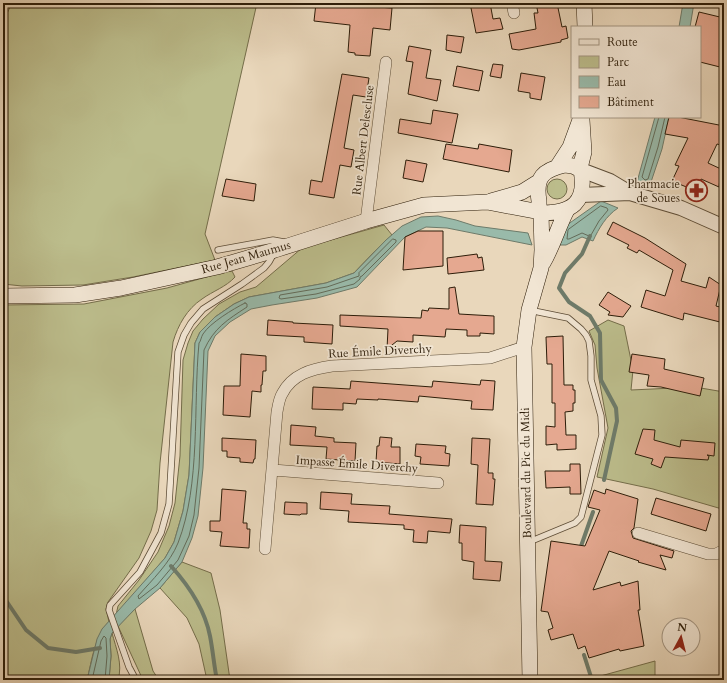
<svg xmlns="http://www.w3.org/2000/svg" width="727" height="683" viewBox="0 0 727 683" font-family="Cardo,serif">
<rect width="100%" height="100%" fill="#e9d7bb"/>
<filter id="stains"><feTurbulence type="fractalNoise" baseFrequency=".005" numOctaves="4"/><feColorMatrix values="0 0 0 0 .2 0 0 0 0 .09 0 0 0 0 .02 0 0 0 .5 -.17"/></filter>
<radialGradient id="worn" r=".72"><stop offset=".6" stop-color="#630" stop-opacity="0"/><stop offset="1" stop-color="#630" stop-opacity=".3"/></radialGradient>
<path fill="#bcbd8c" stroke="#746d4a" d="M12,3H257L205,234L215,260L133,277L83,285L22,286L3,284V22Z
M547 189a10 10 0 1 1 20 0a10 10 0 1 1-20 0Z
M384,225L392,235L373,253L354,273L326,283L249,297L234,304L215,317L200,332L195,343L189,475L183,511L174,542L165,558L116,615L118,606L139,580L158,552L169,526L175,503L180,456L183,360L188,343L193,331L203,319L219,304L240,292L256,287L302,248Z
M228,271H232L235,277C226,287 213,291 202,299C187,309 178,325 173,342L160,463L157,510L151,531L139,558L108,602L106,609L109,622C94,638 92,660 87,680H3V305L84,304L167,288Z
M608,320L624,326L633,370L631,390L695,387L724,392V481L722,509L653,489L597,477L608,428L597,368L595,345L589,331Z
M182,562L211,573L220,610L230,680H207L199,644L187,618L160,588Z
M135,609L153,671L159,680H143L118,626Z
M112,633C116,648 123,664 118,680H109L111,656L110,639Z
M655,661V680H586Z"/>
<path fill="#99baaa" stroke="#6e7b6a" d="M683,3H694L690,27H679Z
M655,117H669L662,149L650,185L637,182Z
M601,201L618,208C606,216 599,228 593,241L582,237L566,245H560L564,227Z
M438,216L456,220L475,226L528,233L532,245L447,228L426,227L405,237L357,287L317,298L272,305L251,309L230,322L215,336L208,351L203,468L198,516L192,538L182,562L160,588L135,609L112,633L110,639L111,656L109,680H87L97,639L102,629L165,558L174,542L183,511L189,475L195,343L200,332L215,317L234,304L249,297L326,283L354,273L386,240L402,226L421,217Z"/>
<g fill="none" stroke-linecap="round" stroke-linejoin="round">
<path stroke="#636c5a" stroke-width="1" d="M659,117L642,177L645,180L648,179L658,147L665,117
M601,206L607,208L608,210L599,221L591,235L589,236L582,233L569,239H567L568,230Z
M393,239L396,240V242L362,276L360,277V279L354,284L316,294L281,299L279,298L280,295L327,287L359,276V273Z
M245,303L247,304V307C227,320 214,328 204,350L199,468L194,515L189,536L178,560L157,585L139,599L138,596C152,580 170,563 178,543C201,484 193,406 199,343C201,341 201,337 203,334C210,323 233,309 245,303Z
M92,680L101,641L104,636L106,638L107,656L105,680"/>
<path stroke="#6e7b6a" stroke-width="4" d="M590,236L582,254L565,273L559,288L569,302L590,316L600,333L601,380L616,408L617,421L604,480
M580,549L593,512
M171,566C189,586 205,610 210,636C213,651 214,666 217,680
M3,596L26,630L48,648L76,652L100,648
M584,655L592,680"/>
</g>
<path fill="#e5a890" stroke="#2d1d09" d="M316,3H377V7L392,8L390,30L373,28L370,56L355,55V53L348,52L350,25L314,21Z
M470,3H490L493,19L500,18L503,29L476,33Z
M536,3H557L562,27L566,26L568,38L561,40V42L519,50L512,49L509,34L536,29L534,13H538Z
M699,12L724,18V68L700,62V27H695Z
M447,35L464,37L461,53L446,50Z
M409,46L431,50L426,78L441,80L437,101L408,94L413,62L406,61Z
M493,64L503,65L501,78L490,76Z
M457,66L483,71L479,91L453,86Z
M521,73L545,77L541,100L530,98V93L518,91Z
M342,74L369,78L366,97L353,95L344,148L354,150L351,167L340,165L334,198L309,194L311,180L322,182Z
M433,110L458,114L452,143L398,133L400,119L431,124Z
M669,117H678L724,126V146L717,144L708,163L721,169L719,187L701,179L696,191L672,181L679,166L675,165L688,138L665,134Z
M446,144L478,149L479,144L512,150L509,172L443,159Z
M406,160L427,164L423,182L403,178Z
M226,179L256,184L254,201L222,196Z
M613,222L645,238L686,264L681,281L706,288L709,277L721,285L716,306L724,308V323L684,313L683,320L641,307L646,290L665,296L673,270L639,250L637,253L627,248L629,245L607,234Z
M418,231H443V266L403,270L405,237Z
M477,254L478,258L482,257L484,270L448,274L447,258Z
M455,287L459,314L494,316V334L480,333V336H467V330L446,329L445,337L413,335V342L397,341L387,349L388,329L340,326V315L421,318L422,310L428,311L429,308L449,309V288Z
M608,292L631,306L623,317L608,315L610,312L599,305Z
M268,320L293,322V323L333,325L332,344L304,342V337L267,335Z
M563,336L564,385H573V390H575V403H573V411L565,412L566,435H576V449L557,450V444L546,445V426L555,427V403H552V364H547L546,337Z
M241,354L266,356V371H263L262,385H261V392L252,391L250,417L223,415L224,386H240Z
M632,354L665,359L664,369L704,378L700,396L661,387L647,386L649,375L629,372Z
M481,380L495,381L493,410L471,409L472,401L419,396L418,402L378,399V400L357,399L356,404L343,403V410L312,409L313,387L350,389L351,381L432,387L433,381L480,385Z
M291,425L316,427L315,436L334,438V442L356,443L355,461L326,459L327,447L290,445Z
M643,429L655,430L654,440L680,447L681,440L715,443L714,456L707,455L709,456L708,460L665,457L661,468L651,464L653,459L635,454Z
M380,437L392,438L391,447H400V464L376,462L377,446H379Z
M222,438L256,440L255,459H254L253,463L240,462V458L227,457V451H222Z
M472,438L490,439L488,473H493V479H495L493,505L476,504L478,465L471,464Z
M416,444L446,446L445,453L450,454L449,466L420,464L421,457L415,456Z
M570,464H580L581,494H570V487L546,488L545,471H570Z
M222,489L246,491L243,523H247V529H250L249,548L220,546L222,532L210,531V521H220Z
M606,489L638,499L634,528L631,531L633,538L674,551L672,558L660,555L666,570L638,562L639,561L609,551L593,590L620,582L621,586L638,581L640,610H638L644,646L620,651L619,649L589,658L585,646L578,649L573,634L551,640L548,630L553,628L548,612L541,611L551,541L585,546L600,510L588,507L594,490L605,494Z
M321,492L352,494L351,504L390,506L389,514L452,519L450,533L428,531L427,543L413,542L414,530L404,529V525L348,522L349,511L320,509Z
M656,498L711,514L706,531L651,514Z
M285,502L307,503V514H301L300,515L284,514Z
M460,525L486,527L485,561L502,562L500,581L473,579L474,562L462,560V543H459Z"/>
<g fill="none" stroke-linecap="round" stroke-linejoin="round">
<defs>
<path id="service" d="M218,250L273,240L284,242
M529,310L568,318L581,329L586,335L589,341L591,356V380L601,416L602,435L581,517L575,523L529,542
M136,680L129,667L109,610L110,605L140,572L161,533L169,504L178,352L184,335L191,323L203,309L242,284L264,268L269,262L274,253"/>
<path id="minor" d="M512,3L514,13
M366,221L386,62
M273,470L438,483
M638,533L708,554H716L724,550
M265,549L277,412C278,407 279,399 282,394C292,374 312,369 332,366L490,358L524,347"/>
<path id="tertiary" d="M581,170L610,181L630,193L681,208L724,227
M581,195L630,193"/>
<path id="secondary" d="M584,3L585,27
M565,165L573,166L581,170C587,203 572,213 541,213C539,210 539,205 539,201C535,177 543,170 565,165Z
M557,167L570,147L581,117
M580,168L584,152L582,120
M491,201L522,192L538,182
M543,263C553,246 558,227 567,210
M3,296L75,295L121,288L217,267L275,250L366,221L424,205L487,202L540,212
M530,680L524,347L529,310L541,268L542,250L541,213"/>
</defs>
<use href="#service" stroke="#5c4c36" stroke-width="7"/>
<use href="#minor" stroke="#5c4c36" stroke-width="12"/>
<use href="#tertiary" stroke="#5c4c36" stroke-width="16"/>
<use href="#secondary" stroke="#2d1d09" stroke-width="16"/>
<use href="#service" stroke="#f1e5d3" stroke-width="5.5"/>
<use href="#minor" stroke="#f1e5d3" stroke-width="11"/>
<use href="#tertiary" stroke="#f1e5d3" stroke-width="14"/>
<use href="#secondary" stroke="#f1e5d3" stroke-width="15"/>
</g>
<defs>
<symbol id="pharmacy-ring" viewBox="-11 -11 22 22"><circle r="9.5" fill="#f1e5d3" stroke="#8f2418" stroke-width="1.5"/><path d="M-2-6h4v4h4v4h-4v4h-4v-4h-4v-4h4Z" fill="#8f2418"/></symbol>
</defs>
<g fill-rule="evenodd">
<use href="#pharmacy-ring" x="684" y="178" width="25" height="25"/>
</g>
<g text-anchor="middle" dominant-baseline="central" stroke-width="3.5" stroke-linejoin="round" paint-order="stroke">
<g font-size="12" fill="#2d1d09" stroke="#f1e5d3">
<text transform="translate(363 140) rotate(-83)">Rue Albert Delescluse</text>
<text transform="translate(246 257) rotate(-16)">Rue Jean Maumus</text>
<text transform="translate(380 351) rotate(-3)">Rue Émile Diverchy</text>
<text transform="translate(357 464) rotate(4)">Impasse Émile Diverchy</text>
<text transform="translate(526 473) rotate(-91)">Boulevard du Pic du Midi</text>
</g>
<g font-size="12" fill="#2d1d09" stroke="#f1e5d3" text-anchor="end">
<text x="680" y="184">Pharmacie<tspan x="680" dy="14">de Soues</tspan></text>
</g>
</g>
<rect width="727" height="683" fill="none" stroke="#e9d7bb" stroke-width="16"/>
<rect x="4" y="4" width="719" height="675" fill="none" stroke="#2d1d09" stroke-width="2"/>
<rect x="8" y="8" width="711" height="667" fill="none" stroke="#2d1d09"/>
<rect x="571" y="26" width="130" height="92" fill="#f1e5d3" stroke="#a39582"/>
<rect x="579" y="39" width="20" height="6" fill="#f1e5d3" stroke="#a39582"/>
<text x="607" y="46" font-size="12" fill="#2d1d09">Route</text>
<rect x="579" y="56" width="20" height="12" fill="#bcbd8c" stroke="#a39582"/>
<text x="607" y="66" font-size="12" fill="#2d1d09">Parc</text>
<rect x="579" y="76" width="20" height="12" fill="#99baaa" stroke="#a39582"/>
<text x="607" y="86" font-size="12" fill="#2d1d09">Eau</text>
<rect x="579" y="96" width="20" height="12" fill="#e5a890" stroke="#a39582"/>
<text x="607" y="106" font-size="12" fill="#2d1d09">Bâtiment</text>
<g transform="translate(681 637) rotate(7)"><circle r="19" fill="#f1e5d3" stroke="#a39582"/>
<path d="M0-3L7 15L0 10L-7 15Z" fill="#8f2418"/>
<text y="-6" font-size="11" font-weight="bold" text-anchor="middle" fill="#2d1d09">N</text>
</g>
<rect width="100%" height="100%" filter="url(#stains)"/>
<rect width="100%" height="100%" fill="url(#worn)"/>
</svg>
